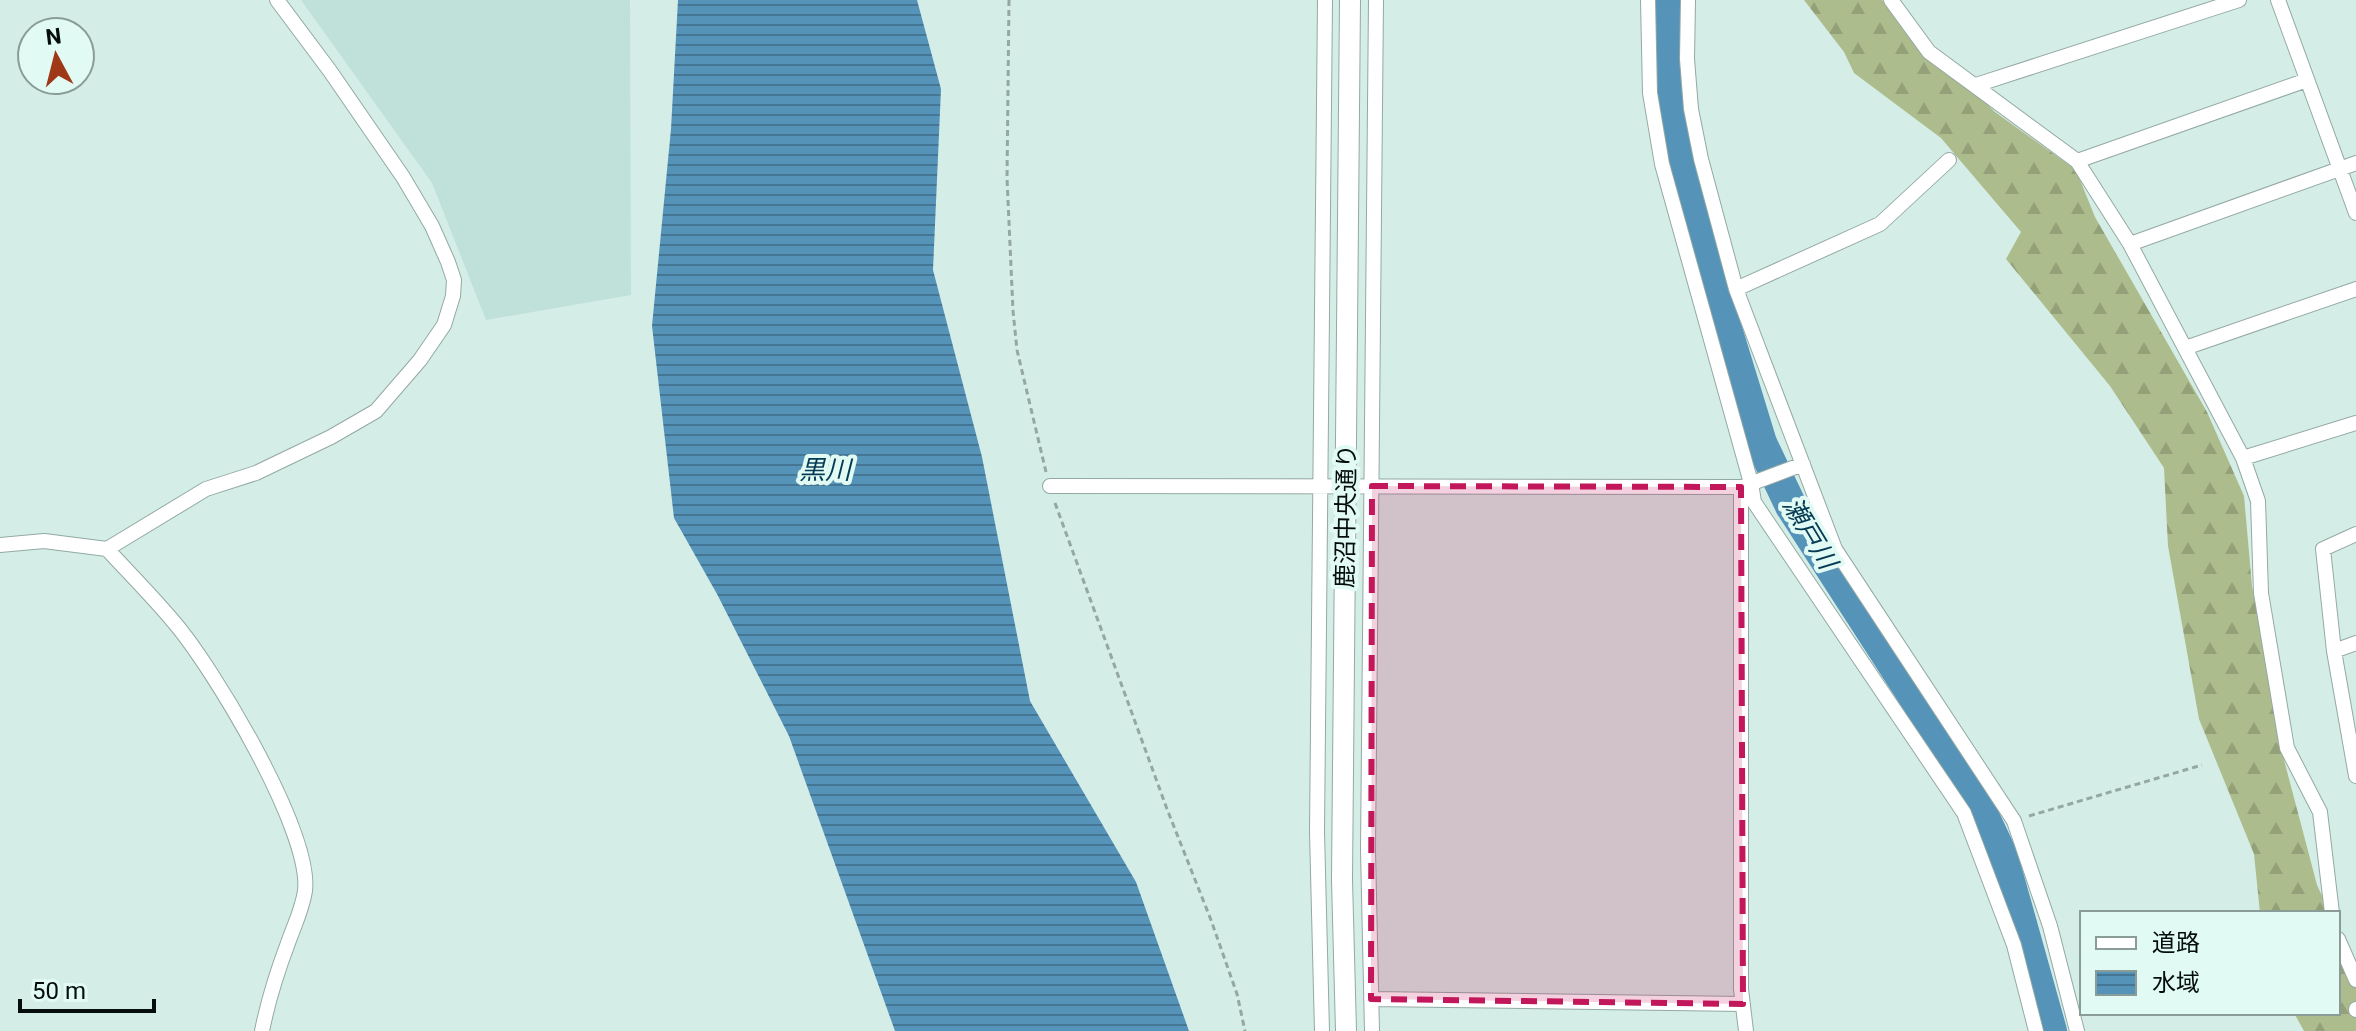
<svg xmlns="http://www.w3.org/2000/svg" width="2356" height="1031" viewBox="0 0 2356 1031" font-family="Roboto,'Noto Sans JP',sans-serif">
<defs>
<pattern id="forest-firs" width="22" height="20" patternUnits="userSpaceOnUse" patternTransform="scale(2)"><rect width="22" height="20" fill="#adbc8c"/><path d="M5 1l3.5 6h-7zM16 11l3.5 6h-7z" fill="#93a078"/></pattern>
<pattern id="water-rules" width="6" height="5" patternUnits="userSpaceOnUse" patternTransform="scale(2)"><rect width="6" height="5" fill="#5693b8"/><path d="M0 2.5h6" fill="none" stroke="#457694"/></pattern>
</defs>
<rect width="100%" height="100%" fill="#d5ede7"/>
<path fill="#c0e1d9" d="M301,0H630L631,295L486,320L432,183Z"/>
<path fill="url(#forest-firs)" d="M1804,0H1882L1995,112L2076,170L2095,217L2207,412L2244,496L2252,586L2283,756L2317,885L2330,913H2260L2254,854L2199,719L2168,546L2164,468L2110,386L2006,259L2021,232L1941,138L1854,73L1844,52Z
M2338,932L2356,974V1031H2304L2294,1013H2338Z"/>
<path fill="url(#water-rules)" d="M678,0H917L941,89L933,270L982,457L1030,701L1136,882L1189,1031H895L789,736L717,594L674,518L652,326L671,129Z"/>
<g fill="none" stroke-linecap="round" stroke-linejoin="round">
<path stroke="#5693b8" stroke-width="32" d="M1671,0V80L1677,140L1705,260L1761,443L1791,506L1962,771L2002,856L2051,1031"/>
<defs>
<path id="street" d="M1648,0L1650,93L1662,164L1751,483L1754,502L1964,813L2014,945L2036,1031
M1688,0L1687,59L1691,109L1701,159L1736,289L1835,549L2014,821L2050,926L2077,1031
M1891,0L1929,52L2077,161L2130,244L2243,458L2258,501L2261,593L2287,748L2320,812L2332,913
M2278,0L2356,213
M1976,85L2239,0
M2077,161L2307,80
M2130,244L2356,163
M1736,289L1880,224L1949,160
M2185,348L2356,289
M2243,458L2356,423
M1050,486L1741,487V989L1746,1031
M1742,487L1803,464
M2356,534L2323,549L2334,651L2356,776
M0,545L44,541L107,549L206,489L256,473L331,437L376,411L420,360L444,325L453,296L454,280L448,262L432,226L403,177L330,71L277,0
M107,549C129,573 152,596 173,621C213,667 312,832 305,891C302,910 294,926 288,943C277,972 268,1001 262,1031
M2334,651L2356,643
M2338,939L2356,980
M1371,999L1743,1004
M2356,1009V1010
M1322,1031L1317,832L1325,0
M1372,1031L1368,850L1376,0"/>
<path id="secondary" d="M1346,1031L1342,880L1350,0"/>
</defs>
<use href="#street" stroke="#93a9a4" stroke-width="16"/>
<use href="#secondary" stroke="#93a9a4" stroke-width="22"/>
<path stroke="#94a7a2" stroke-width="3" stroke-dasharray="6 4" stroke-linecap="butt" d="M1009,0L1007,178L1013,311L1017,350L1046,472
M1055,503L1167,809L1211,920L1237,994L1245,1031
M2029,816L2202,765"/>
<use href="#street" stroke="#fff" stroke-width="14"/>
<use href="#secondary" stroke="#fff" stroke-width="20"/>
</g>
<path fill="#c2185b" fill-opacity="0.2" stroke="#c2185b" stroke-width="6" stroke-dasharray="16 10" stroke-linejoin="round" d="M1372,486L1741,487L1743,1004L1371,999Z"/>
<g text-anchor="middle" dominant-baseline="central" stroke-width="8" stroke-linejoin="round" paint-order="stroke">
<g font-size="24" fill="#060e0c" stroke="#e2faf4">
<text transform="translate(1346 516) rotate(-89)">鹿沼中央通り</text>
</g>
<g font-size="26" font-style="italic" fill="#053a54" stroke="#e2faf4">
<text x="825" y="470">黒川</text>
<text transform="translate(1810 533) rotate(59)">瀬戸川</text>
</g>
</g>
<rect x="2080" y="911" width="260" height="104" fill="#e2faf4" stroke="#8a9c97" stroke-width="2"/>
<rect x="2096" y="937" width="40" height="12" fill="#ffffff" stroke="#8a9c97" stroke-width="2"/>
<text x="2152" y="951" font-size="24" fill="#060e0c">道路</text>
<rect x="2096" y="971" width="40" height="24" fill="url(#water-rules)" stroke="#8a9c97" stroke-width="2"/>
<text x="2152" y="991" font-size="24" fill="#060e0c">水域</text>
<g transform="translate(56 56) rotate(353)"><circle r="38" fill="#e2faf4" stroke="#8a9c97" stroke-width="2"/>
<path d="M0-6L14 30L0 20L-14 30Z" fill="#9f3817"/>
<text y="-12" font-size="22" font-weight="bold" text-anchor="middle" fill="#060e0c">N</text>
</g>
<path d="M20 999v12h134v-12" fill="none" stroke="#060e0c" stroke-width="4"/>
<text x="32" y="999" font-size="24" fill="#060e0c" stroke="#e2faf4" stroke-width="6" paint-order="stroke">50 m</text>
</svg>
